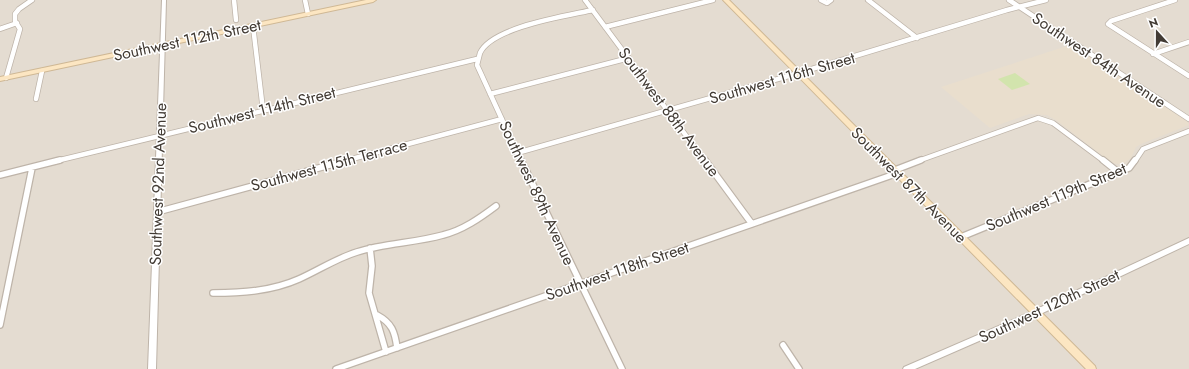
<svg xmlns="http://www.w3.org/2000/svg" width="1189" height="369" viewBox="0 0 1189 369" font-family="Jost,sans-serif">
<rect width="100%" height="100%" fill="#f1ebe3"/>
<path fill="#e4dcd1" d="M0,0H1189V369H0Z"/>
<path fill="#e9decd" d="M1073,44L1187,120L1189,125L1141,144L1136,147L1131,158L1122,164H1118L1112,163L1056,120L1047,115L1029,114L990,128L941,87Z"/>
<path fill="#d2e4ad" d="M1015,73L1030,84L1012,90L998,79Z"/>
<g fill="none" stroke-linecap="round" stroke-linejoin="round">
<defs>
<path id="minor-far1" d="M234,0L236,20
M305,0L308,14
M585,0L705,161
M821,0L827,3L831,0
M868,0L917,38
M1009,0L1189,119
M1175,0L1111,21L1108,24L1189,76
M253,26L263,110
M605,27L713,0
M0,29L17,23
M1153,54L1189,42
M6,78L20,29L15,21V14L19,9L32,0
M490,94L629,58
M36,99L42,71
M517,153L792,75L1007,10L1046,0
M56,161L477,59
M344,161L502,119
M521,161L477,65C478,61 479,57 480,53C492,27 566,16 593,10
M918,161L1038,118L1053,123L1104,161
M1135,161L1143,149L1189,131"/>
<path id="minor" d="M521,160L622,369
M705,160L752,224
M1103,160L1118,172
M895,170L921,160
M0,175L60,160
M157,212L348,160
M961,237L1129,168L1135,160
M370,248L372,266L369,293L386,352
M213,293C242,293 272,291 299,279C319,270 337,258 357,252C385,243 415,243 443,235C463,230 480,218 496,206
M377,315C392,323 395,332 397,348
M0,325L32,168
M783,345L799,369
M336,369L898,173"/>
<path id="tertiary" d="M162,0H166L156,369H148Z
M1189,238V244L1032,318L915,369H903L904,367L1026,314Z"/>
<path id="secondary" d="M366,0H376L373,2L0,81V77Z
M723,0H729L1095,366L1096,369H1086Z"/>
</defs>
<use href="#minor-far1" stroke="#beb4a9" stroke-width="6"/>
<use href="#minor" stroke="#beb4a9" stroke-width="8"/>
<use href="#tertiary" stroke="#beb4a9" stroke-width="2"/>
<use href="#secondary" stroke="#cfb895" stroke-width="2"/>
<use href="#minor-far1" stroke="#fff" stroke-width="4.5"/>
<use href="#minor" stroke="#fff" stroke-width="5.5"/>
<use href="#tertiary" fill="#fff" fill-rule="evenodd"/>
<use href="#secondary" fill="#fce6c2" fill-rule="evenodd"/>
</g>
<g text-anchor="middle" dominant-baseline="central" stroke-width="3" stroke-linejoin="round" paint-order="stroke">
<g font-size="16" fill="#423b34" stroke="#fff">
<text transform="translate(187 40) rotate(-12)">Southwest 112th Street</text>
<text transform="translate(1099 60) rotate(34)">Southwest 84th Avenue</text>
<text transform="translate(782 78) rotate(-16)">Southwest 116th Street</text>
<text transform="translate(262 110) rotate(-14)">Southwest 114th Street</text>
<text transform="translate(669 112) rotate(53)">Southwest 88th Avenue</text>
<text transform="translate(329 165) rotate(-15)">Southwest 115th Terrace</text>
<text transform="translate(158 184) rotate(-88)">Southwest 92nd Avenue</text>
<text transform="translate(909 185) rotate(45)">Southwest 87th Avenue</text>
<text transform="translate(537 193) rotate(65)">Southwest 89th Avenue</text>
<text transform="translate(1056 197) rotate(-23)">Southwest 119th Street</text>
<text transform="translate(617 271) rotate(-19)">Southwest 118th Street</text>
<text transform="translate(1049 306) rotate(-25)">Southwest 120th Street</text>
</g>
</g>
<g transform="translate(1157 32) rotate(339)" stroke="#ffffff" stroke-width="3" paint-order="stroke">
<path d="M0-3L7 15L0 10L-7 15Z" fill="#423b34"/>
<text y="-6" font-size="11" font-weight="bold" text-anchor="middle" fill="#423b34">N</text>
</g>
</svg>
